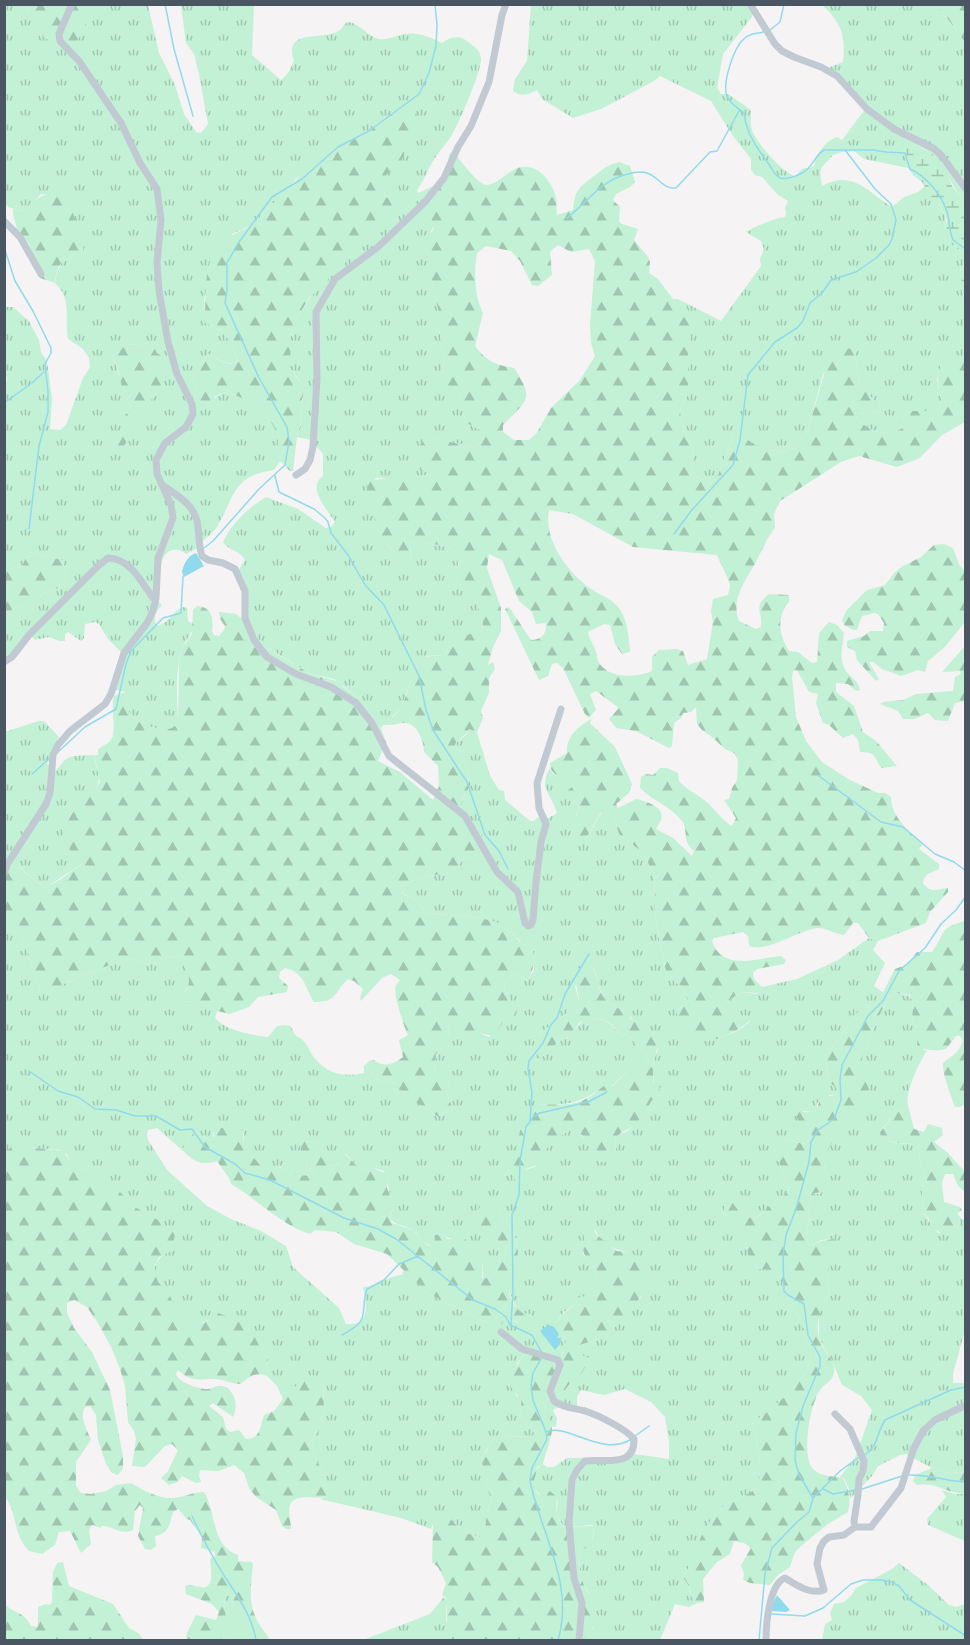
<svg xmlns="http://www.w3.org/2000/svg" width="970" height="1645" viewBox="0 0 970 1645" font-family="Lato,sans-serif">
<defs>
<pattern id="grass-tufts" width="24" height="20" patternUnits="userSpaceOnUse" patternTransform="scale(1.5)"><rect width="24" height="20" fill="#c3f1d5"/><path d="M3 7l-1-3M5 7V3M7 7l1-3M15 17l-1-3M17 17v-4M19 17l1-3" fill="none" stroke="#a0c6b0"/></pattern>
<pattern id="forest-firs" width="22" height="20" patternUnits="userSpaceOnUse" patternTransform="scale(1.5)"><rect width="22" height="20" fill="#c3f1d5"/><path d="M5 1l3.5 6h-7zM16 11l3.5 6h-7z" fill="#a0c6b0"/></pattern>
<pattern id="wetland-marsh" width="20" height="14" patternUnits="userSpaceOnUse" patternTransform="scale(1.5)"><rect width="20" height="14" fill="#c3f1d5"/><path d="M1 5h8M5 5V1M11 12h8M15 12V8" fill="none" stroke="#a0c6b0"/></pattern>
</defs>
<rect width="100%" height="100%" fill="#f5f3f3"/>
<path fill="url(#grass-tufts)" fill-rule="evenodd" d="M5,5H24L28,12L86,27V5H148L159,53L175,85L184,114L196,132L201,133L208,124L199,74L194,54L186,43L181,5H254L252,55L281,80L288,73L294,61C283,29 319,40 337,32C342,30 343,25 347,22C359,22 365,34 376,38C387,42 395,35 405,34C419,32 429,37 442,43C450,37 458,34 467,41C473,46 480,49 481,58C482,70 459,123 452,135C447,143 440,150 435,158C428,168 425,179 417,190L418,193L434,186V226L429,234L433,283L438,309V324L444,357L442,372L459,394L466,423L479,429L484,437L482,442L473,447L446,441L440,437L423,441L428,471L431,474L409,478H376L368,491C375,521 380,548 410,562L411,544L419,541L452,548C459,560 460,566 456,580L477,600C478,611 485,619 482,630L451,642L445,655L426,656L418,662L401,708L391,718L390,725H383L381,728L377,726L364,702L334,679L311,674L263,645L246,622L248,591L243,578L238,571L245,560C240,550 229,551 223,542C231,524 249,507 266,497L298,509L326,528L331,527L335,522C328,511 306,487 323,476V454L311,440L297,437L302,418L301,404L303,399L299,379L290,368C290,357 289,342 292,331C305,288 364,246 398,218V209L385,195L378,182L409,101L356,139H346L296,179L283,195L267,209L254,224L232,234L207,289L204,300L206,323C230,335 229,338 238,361C226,367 219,359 208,354L204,358C203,366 202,369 194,371L192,377L196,386L193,392L215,398L224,392C246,397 274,414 278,437C279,446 276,453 280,461L274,470C234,476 236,493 219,523C215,532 206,538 199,544L198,548L186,554C182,551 179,549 173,550C156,553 159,588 159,602L162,605L155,613V622L158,626C170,622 173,610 184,607L187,608L188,621L193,624C193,635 185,639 182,649C175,672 177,697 178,721C171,740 135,722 129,712C126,706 126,699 126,692L111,689L121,652L108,639L99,624L95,622L85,624L84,638L81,641L68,632L65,634V641H59L49,637L35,640L29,634L5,662V615L7,611L29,605L37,601L43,593L61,587L67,576L62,560L30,552L21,567L16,568L5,561L4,388L7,380L4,364L5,307H13L29,321L39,340L41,352L47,361L52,399L50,429L60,430L66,425L83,378L90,367L89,358L83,349L68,339C64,319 73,300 55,283L57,272L63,260L72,257L71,211L67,198L41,194L31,204L20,211L8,207L5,203ZM126,344L141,345L155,349L157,353L167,359L156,393L145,408L120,452L114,445L122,433L131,409C123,391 120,373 112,355L118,353Z
M531,5H748L753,11L752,17L723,54L717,88L721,94H728L751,110C751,117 750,124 752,130C756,142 783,174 796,176C805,163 804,172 814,166C817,153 824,142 837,137L842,140L866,108L825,69L843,62C846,35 841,22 822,5H935C947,15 955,30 965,42V203C949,183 942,156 917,145L905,149L908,168L864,159L854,151L842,152L833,155L822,167L820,173L822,186C853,169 867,192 892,207L904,197L918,192L925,186C934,199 949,211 945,229L956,248L965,255V264L960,270L963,295L965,299V357L956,362L941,366L937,379L942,403L938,409L934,411H897L896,417L903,428C885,437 868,432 856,417L858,414L878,412L880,406L860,386L854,348L823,374L807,433L794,448L773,455L733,436L718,475L702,480L696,476L692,467L694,452L682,423L680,411L683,402L688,395V347L691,337L687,308L678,299L721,321L761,266L760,259L764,249L761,241L746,232C751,228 778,217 785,217L786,213L785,208L788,201L778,195L762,177L755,175L751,170V159L733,136L711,101L660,76L654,81L601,109L573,118L542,99L537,90C529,94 521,98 513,91L515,79L527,61Z
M39,721H44L59,737L47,764L55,771C59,768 61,764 65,760C72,754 85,756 94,755C95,770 104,776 95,789C94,789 86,792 86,792C81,795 69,819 64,825L83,863L45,888L19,867L8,868L4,848V732Z
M469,729L477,732L490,776L499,790L504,791L505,800L530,821H534L538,817L547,819L557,813C551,793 538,789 550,768L553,774L573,782L570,797L579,806L576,815L585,840L602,812L614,817L619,834L642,852L654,874L656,923L667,976L684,988L688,999L686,1005L679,1008L677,1013L679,1031C693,1031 690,1035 701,1039C712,1044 743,1030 750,1021C741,1016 733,1016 724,1012L722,1005L741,992L757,994L762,987L797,979L838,960L869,938L878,941L873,950L885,963L874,986L883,992L878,1002L858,1012L826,1056L827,1076L830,1083L838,1089L835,1095H830L817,1103V1109L813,1111H803L802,1127H810L812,1137L803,1144L788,1139L779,1141L774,1150L786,1179L789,1190C782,1199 776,1199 769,1206C764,1212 761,1215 754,1219C742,1215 736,1210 731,1199L724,1212L744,1237L749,1259L759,1269L770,1270L779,1274C786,1289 812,1344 811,1357C810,1377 769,1413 753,1422L758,1449L760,1485C750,1496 734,1498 723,1507C704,1523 693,1557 684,1579C691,1585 687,1595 697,1603L689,1607L675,1604L660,1640H578L593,1628L591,1596L580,1578L579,1553L583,1546L592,1542L594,1529L593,1525L564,1527L556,1514L558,1501L540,1495L532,1486C532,1477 536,1467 543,1464L547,1467H554L567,1458L619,1457L625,1454L628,1449L634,1454L669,1459V1442L665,1417L651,1402L625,1389L604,1395L581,1390L577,1397V1410L573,1412L560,1407L554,1409L553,1411L557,1418L556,1426L553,1427L546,1413L545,1401L564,1391L590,1359L577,1353L580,1345C588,1342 596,1341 603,1336C619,1326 628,1311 641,1297L629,1252C616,1251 601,1243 595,1230L585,1239L583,1254L595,1267C598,1279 594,1288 586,1297H580C575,1308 564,1309 558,1319L566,1342L563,1347L561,1361L524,1355L517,1363L516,1371L512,1377L516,1395L521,1400L522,1419L530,1425L534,1433L533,1437L498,1436L491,1441L485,1453V1481L492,1501C484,1511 489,1527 480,1537L462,1532L454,1522L446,1519L433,1524L431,1529L401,1518L320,1499L326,1496V1476L314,1456L313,1436L318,1435L324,1409L323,1384L292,1387L279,1384L277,1386L267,1376L268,1360C252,1342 255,1321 226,1319C222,1319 216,1317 212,1318C201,1322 204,1325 189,1324C185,1320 178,1316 175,1311C172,1306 171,1298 168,1293C165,1288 161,1286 158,1282C148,1266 162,1255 173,1246V1239L160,1221L135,1207L112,1188L105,1186L87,1171L69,1160L67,1154L60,1150L27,1147L16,1142L5,1154V928L22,937L40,990H49L117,962L137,959L146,964L159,963L165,958L181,955L189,978L188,988L184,992L181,1001L207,1003L217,1011L215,1018C226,1031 252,1035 268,1037L277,1026C293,1024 289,1025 296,1036C305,1040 306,1044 311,1053C323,1073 342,1078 364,1073V1069L369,1070L378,1080L396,1083L405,1096L436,1115L441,1116L452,1107L447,1093L450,1086L449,1081L434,1072L436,1054L448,1039L449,1025L461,1018L463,1024L474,1035L479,1033L489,1037C496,1033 497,1027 503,1022H510L516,1010L505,991L504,983L513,974L528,980L534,970V956L511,931L490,920L450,914L427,915C425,912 423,909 421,906C415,898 405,897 400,890L401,885L404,883L434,875L447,874L454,870L465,858L493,851L461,807C462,795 466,794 470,785C472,780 462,759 460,751L454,747L455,744L467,734ZM593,967C598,975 598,988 602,994C607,1004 620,1009 629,1013C630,1019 642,1032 647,1037L652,1034L659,1047C654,1058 650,1073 655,1085C651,1101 643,1121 627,1131C623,1133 620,1134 615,1138L616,1151L591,1150C589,1140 580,1133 571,1130L557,1137L543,1152L535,1167L511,1174L516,1157L538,1105C569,1104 579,1105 605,1085L612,1086L628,1070H633L646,1062L647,1056L629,1036L626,1034L622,1037C608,1020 606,1018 584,1019L568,1038L561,1039L541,1058L536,1054L537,1049L535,1037L566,1014L579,1001L575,986ZM157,1128L182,1150L194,1132L211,1141L214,1138L212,1132L244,1133L243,1144L259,1164L262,1166L280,1167L295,1176L310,1175L311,1178L316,1172L303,1157L307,1141L318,1144L327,1150L328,1166L341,1164L345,1153L356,1165L369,1172L373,1168L384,1171C386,1175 392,1202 392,1208C393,1212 391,1214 389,1218C394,1225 403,1225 411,1229C420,1234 422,1245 434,1246L435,1235L440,1234C449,1239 450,1238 459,1240C466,1242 471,1246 477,1250V1253L482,1259L483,1279L494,1275L500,1265L498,1240L472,1212L478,1211L481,1205L500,1212L503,1220L514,1233L518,1247L508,1281V1288L518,1312L523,1315L518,1323L508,1318L494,1326L427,1293L404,1269L402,1275C386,1276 380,1287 363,1287C367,1303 371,1327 346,1324L339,1308L293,1267L286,1246L261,1231L231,1219L207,1206L167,1170L148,1140L147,1134L148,1130Z
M896,993L909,996L913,1001L912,1021L918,1027L924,1050H927C919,1064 903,1094 909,1109L896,1112L880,1131L881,1138C890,1144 906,1144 918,1144L921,1166L927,1180L922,1186L923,1213L938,1233L959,1227L960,1217L965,1221V1330L953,1374V1383H965V1472L949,1473L932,1468L906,1454L900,1455L878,1466L872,1476L850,1499L849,1489L844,1478L840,1477L855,1458L872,1410L861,1396L842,1385L831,1358L824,1348L819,1337V1312L830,1293C827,1279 825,1266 835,1255L833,1239L821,1240L810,1246L806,1236C811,1222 806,1204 814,1193L820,1194L828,1181C827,1175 824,1168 824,1162C825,1144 857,1105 869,1089L862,1072V1059L878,1018L889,996Z
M942,1490L955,1494H965V1541L928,1525L927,1519L946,1497Z
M899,1563L928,1585L949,1605L956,1607L965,1604V1640H822L825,1624L832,1620L830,1613L834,1604L844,1602L851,1596L856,1588L892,1569Z
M227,1592L233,1597C231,1618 250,1628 265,1639L266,1634L270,1640H220L223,1636L230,1635C228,1619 220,1608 227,1592Z
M443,1598L447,1599L446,1620L453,1640H363L430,1614Z"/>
<path fill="url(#forest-firs)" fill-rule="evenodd" d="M24,5H86V27L73,47L43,38L44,29L37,26Z
M935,5H965V42C955,30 947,15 935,5Z
M410,101L418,117L401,162L378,182L385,195L398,209V218L352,256L309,298L298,316L291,334L290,368L299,380L304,391L301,404L302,418L297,436L293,471H290L278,459C277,451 279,443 277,435C271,413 246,397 224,392C210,397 211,408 194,397L193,392L196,386L192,377L194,371C202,369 203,366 204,358L208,354C219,359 226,368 238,361C230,340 228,333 205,323C206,300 203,271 215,250C224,235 241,233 253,224C259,220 264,212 269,207C293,186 314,160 336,136L356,139Z
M454,152C459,159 478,185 487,185C496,185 507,173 515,169C535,160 551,179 556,197C557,202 556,210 557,215L573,210C575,190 579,187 594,176C603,169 609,164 619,162L630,166L635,182L630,187L616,194L613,200L620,207L619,221L622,224L638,229L634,240L648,257L650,262L649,273L658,279L673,299H678L687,308L691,323V337L688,347V395L683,402L680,411L682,423L694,452L692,467L696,476L702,480L718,475L733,436L737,434L773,455L794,448L807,433L830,354L842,349L854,348L860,386L880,406L878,412L858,414L856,417C868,432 885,437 903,428L895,417L897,411H934L938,409L942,403C939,388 934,375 944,362H956L965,357V422L942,435L920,458L897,467L859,456L841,462L780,501L774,514L775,528C767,538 763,548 757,560C747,579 730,598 739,621L756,629L761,627C763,610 752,608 769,594L789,595V602C776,617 779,635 789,651L798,652L812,663L817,662L819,633L829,622L837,625L844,633C843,645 838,660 846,671C851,678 858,680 860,690L856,691L848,684L836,683V692L854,706L863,732L876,741L897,766L882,768C873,759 879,752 860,752L858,740L853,734L843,738L829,725L823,723L816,703L818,694L809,692L797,670L793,671L792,677L796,717L806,741L822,762L848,779L878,793H885L891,797C891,817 909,831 923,844L919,849L939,864V869C931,873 924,873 923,883C931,894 936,889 948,888V892L930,912L926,923L878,941L869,938L858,923H853L844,935C834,934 826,927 817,928C796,931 768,953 749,946L748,936L743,932L714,938L712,941C722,972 758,958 781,956L786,960L784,964L757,969L753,973L754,979L762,987L758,993L741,992L722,1005L724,1012L750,1020C744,1028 716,1042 705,1041C695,1040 695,1031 678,1031L677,1013L679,1008L686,1005L688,999L684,988L667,976L656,923L654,874L642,852L619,834L614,817L601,812L585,840L579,841C573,829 575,818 579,806L570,797L568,790L572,787L573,782C563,778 550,776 550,763L567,753C566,736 578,727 591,719L590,723L615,747L632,784L629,793L616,804L618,808L636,799C645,801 666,807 661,820C660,823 657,826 656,829L673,838L692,856L694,851C681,840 689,831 682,821C670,806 653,801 640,788L641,777L646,774L653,775L660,768H667L678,773L679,781C686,789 695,793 703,799C714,807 720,819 732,826L736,818L724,800L729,799L732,788L737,780L738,759L734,753L725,749L712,737L702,730L697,724L696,707L691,712L683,713L681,718L674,723L672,746L669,748L636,731L616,728L609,719L619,708L596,691L590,694L596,710L589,718L585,714L563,668L557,663L552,664L548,676L539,680L505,609L509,607L531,640C542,640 547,633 546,623L536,624L532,612L519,601L502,560L489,554L487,568L501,608V631L493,647L488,665L493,662L495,669L489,678V693L481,711L483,718L477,732L469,729C466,737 456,739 454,747L460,751C462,758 472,780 470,785C466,795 462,793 461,807L494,851L465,858L454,870L447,874L434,875L404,883L401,885L400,889L403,894L418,902L427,915L450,914L490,920L502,924L511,931L520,942H527L532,945C535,959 535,968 528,980L513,974L504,983L505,991L517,1011L515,1018L510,1022H503L493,1036L479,1033L470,1037L460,1033L463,1024L461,1019L449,1026L448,1039L436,1054L434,1071L449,1081L450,1086L447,1093L452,1107L439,1117L405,1096L396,1083L378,1080L371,1072L364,1069V1066L369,1061L374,1060C384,1068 394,1064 403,1057L399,1040L408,1035C404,1027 394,995 395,988C396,985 398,983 400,980L391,974L382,978L361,1001L360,997L363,989L354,981L348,979C333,993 338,1002 314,1002C305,987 304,972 285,968L280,972L279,978L288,986L287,992L258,997L249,1007L230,1014L217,1011L207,1003L181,1001L179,998L188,988L189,979L181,955L165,958L159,963L146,964L137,959L117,962L49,990H40L22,937L5,928L4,848L8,868L16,865L45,888L61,879L83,863L64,844L62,829L83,794L86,791L95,789L100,782L94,755H98V749C102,746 108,744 110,741C118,732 110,709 114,696L126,692C126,699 126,706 129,712C135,722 171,740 178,721L179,663L182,648L192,634L193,610L197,606C212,607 214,619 212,631L214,635L219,636L224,630L225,626L220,619L219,612L236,614L246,622L263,645L280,656L311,674L340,682L342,686L364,702L375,722L381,728L386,742L378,761L400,772L433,800L439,786L438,766L424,752C424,741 418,723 404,723C399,723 395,725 390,725L391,718C407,710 410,673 421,657L445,655C448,651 449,644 452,641C456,637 476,633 482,630C485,619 478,611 477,600L456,580L459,563L452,548L419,541L411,544L410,563C379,546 371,516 367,483C386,474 411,480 431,474L420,470L419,447L423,441L440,437L446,441L473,447L482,442L483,437L479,429L466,423L459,394L446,389L441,382L444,357L438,324V309L427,253L426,234L432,232L434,226C433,221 429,218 429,214C427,191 439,188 446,171C449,164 447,159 450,153ZM558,245L571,252L589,249L595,261L590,325L591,343L595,356L580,380L551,408L536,434L529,440H514L503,432V425C527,400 535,399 514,368C497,366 485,360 475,346L483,313C474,295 474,272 477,253L486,246L511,251L520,261L532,285L538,286L552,275L550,252ZM549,510L573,514L633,547L717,555L728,579L730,586L728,595L713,599L711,611L713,622L707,659L688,665L683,651L677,649L659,650L652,657V671C637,678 610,679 599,663C597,660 597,653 595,649C593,643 589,639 588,632L604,624L610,625L615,644L622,654L630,652C629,638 628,623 621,611C614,599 601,596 591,589C567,572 543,539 549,510Z
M55,193L67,198L84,242L83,251C64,262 58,258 55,283L40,278L29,244L17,233C18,224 12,219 13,209L20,211C34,202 37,195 55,193Z
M126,344L141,345L155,349L157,353L167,359C170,378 153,395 144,411C139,419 135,428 131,436C127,442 123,446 120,452L117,453L113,451L114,445L122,433V418L131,409L122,388L119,372L112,355L118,353Z
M944,544L953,548L959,564L965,572V622L944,648L928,661L925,672L918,670L901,676L882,669L873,662H869L879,679L876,681L857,660L855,651L847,647V641L864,636L870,631H883L884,623L878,614L875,613L862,616L857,630H853L844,625L842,620L846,611L867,590L885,585L895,572L903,566L921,557L934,545Z
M30,552L62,560L67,576L61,587L43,593L37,601L29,605L7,611L5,615V561L16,568L21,567Z
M965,646V701L955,703L948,721L935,720L928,713L914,719H903L898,711L880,704L883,702L903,700L916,694L953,691L955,677L961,674L960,671L942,672Z
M965,921V1104L960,1107H955C951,1096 942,1073 943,1063C952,1056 960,1052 963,1040L960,1036H956L946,1049C935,1051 927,1051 917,1046L918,1027L912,1021L913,1001L909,995L896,993L889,996L878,1018L862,1059V1072L869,1089L867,1105L860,1115L835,1137L825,1156L824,1165L828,1181L827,1192L814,1193C806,1204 811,1222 806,1236L810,1246L821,1241L833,1239L838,1242L839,1247C828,1269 825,1268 830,1293C819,1311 812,1329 824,1349C829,1356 836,1363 834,1373C832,1382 825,1383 820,1390C810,1403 801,1457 813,1469C820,1477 834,1476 843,1478C849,1490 851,1499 848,1512L828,1524L801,1546L795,1552L790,1567L778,1575L770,1585L750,1583L743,1580L744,1574L741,1565L751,1548L744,1543L734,1541L730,1554L717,1562L703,1579L704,1602L697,1603C688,1596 691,1585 684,1579C694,1555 702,1524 723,1507C734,1498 750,1496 760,1485L758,1449L753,1422C769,1413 810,1377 811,1357C812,1344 786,1289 779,1274L770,1270L759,1269L749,1259L744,1237L724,1212V1197L731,1199C736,1210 742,1215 754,1219C762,1215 764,1212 769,1206C776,1199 782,1199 789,1190L786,1179L774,1150L779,1141L788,1139L803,1144L812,1137L810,1127H802L794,1113C801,1111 811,1113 817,1109L820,1098L835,1095L838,1089L830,1083L827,1076L826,1056L858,1012L878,1002L895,969L906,965L917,952H932C946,933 938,928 965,921Z
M587,962C599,971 596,981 601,993C606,1004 620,1009 630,1013V1018L641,1028L647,1037L655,1031L663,1043L664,1045L657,1049L653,1065V1081L660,1088L636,1125L622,1132L615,1138L616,1151L611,1161C601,1164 597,1162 590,1155V1146L582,1135L571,1130C555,1137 545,1148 537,1165L526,1169L515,1180L511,1174L520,1131L529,1108C546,1101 565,1108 581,1101C590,1098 597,1091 605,1085L613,1086L628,1070H633L646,1062L647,1056L629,1036L626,1034L622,1037C612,1024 608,1017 590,1019C585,1019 581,1020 578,1025C572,1033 573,1038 561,1039L541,1058H537L535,1037L566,1014L579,1001C578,986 569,973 587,962Z
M909,1109L914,1129L924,1132L928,1124L942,1128L943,1135L934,1142L948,1153L965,1172V1192L958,1186L953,1174H945L942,1183L944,1202L960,1207L962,1211L957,1213L960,1217L959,1227L953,1234L944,1235L933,1228L929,1219L923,1213L922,1186L927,1180L921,1166L918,1144C907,1144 890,1143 881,1139L880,1132L896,1112Z
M220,1128H233L243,1130V1144L259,1164C265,1167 271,1164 278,1167C293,1172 291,1177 310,1175L311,1177L316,1172L303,1157L300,1147L304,1141L324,1145L328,1153L329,1166L341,1164L344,1153L356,1165L369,1172L373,1168L387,1174V1188L394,1206L389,1218L392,1223L413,1230L427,1245L434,1246L435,1235L441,1234L448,1239L465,1238L468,1243L478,1250V1253L482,1259V1276L483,1279L494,1275L500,1265L498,1240L472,1221V1212L478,1211L482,1203L500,1212L503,1220L514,1233L518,1247L517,1271L510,1275C505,1290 513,1316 531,1314L532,1319L530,1324L523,1325L508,1318L499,1326H494L427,1293L387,1254L354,1244L336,1232L315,1230L310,1234C280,1224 257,1199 231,1184L229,1178L217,1161C200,1166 195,1162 182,1150L194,1132L211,1141L215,1136L211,1130Z
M23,1138L29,1142L28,1147L64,1151L69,1160L87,1171L105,1185L119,1191L135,1207L160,1221L175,1234L172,1251L159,1257L155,1265V1273L158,1282L167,1291L171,1298L175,1310L189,1324L204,1323L218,1313C229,1317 244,1320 251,1331C258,1341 260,1351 268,1360L267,1376C257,1371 248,1377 241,1384C234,1384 229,1382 222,1380C204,1376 197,1386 179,1371H177L176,1374C178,1382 197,1388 205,1389C215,1390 216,1382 228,1388C236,1397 238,1406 233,1417L213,1403L209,1406L223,1417L226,1429L230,1432L239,1430L246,1439C261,1439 260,1426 264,1415L274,1411L283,1399L277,1386L279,1384L297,1387L306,1377L318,1378L323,1384L324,1409L318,1435L313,1436L314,1456L326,1476V1496C315,1501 291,1490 289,1510C289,1516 291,1523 291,1529H286L282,1526L276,1510L256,1497L249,1488L244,1473L234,1465L219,1471L200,1470L199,1476L201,1482L196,1483L182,1476L178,1482L169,1485L161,1478L168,1471L178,1450L172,1444L165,1446L145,1467L132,1466L136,1439L134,1431L128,1422L125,1386L120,1369L112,1349L98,1323L87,1307L74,1300L67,1303V1313L74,1328L92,1352L110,1390L123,1456V1468L118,1475L112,1473L106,1464L98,1440L96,1415L90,1406L85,1407C79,1418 87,1429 91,1440L76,1462V1486L81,1493L91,1494L106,1491L116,1485L131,1483C146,1492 162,1501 180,1497C189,1495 195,1492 204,1492C216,1511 211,1546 238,1555V1561L252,1562L253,1565C250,1592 247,1611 266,1634L265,1640C246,1636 232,1616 233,1597L227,1592C220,1607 228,1620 231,1635L223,1636L220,1640H188L186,1638L187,1633L196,1615L216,1620L219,1612L212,1604L186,1594L185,1586C192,1584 194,1586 200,1587C215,1591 211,1568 210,1559L215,1556V1552L201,1548L202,1537L190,1520L187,1519L178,1509L173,1512C169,1526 169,1533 155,1536L156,1546L151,1550L145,1549L138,1536L143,1508L140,1505L135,1511L133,1530C121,1536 113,1525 101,1526V1528L92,1525L89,1530L91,1544L81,1553L70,1531L59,1532L55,1545L42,1554L29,1551C12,1534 18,1511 4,1496V1154L16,1142Z
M585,1227H591L597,1235L617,1251L629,1252L639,1258L649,1273C645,1298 623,1324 602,1337C595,1341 587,1342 580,1345L578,1353L590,1359L581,1374L572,1381L564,1391L545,1401C544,1412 553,1420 552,1430C552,1437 545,1454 543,1464L537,1467C536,1480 529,1484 539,1495L550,1491L557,1497L556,1514L563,1527L594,1526L592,1542L587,1549L582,1547C575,1558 581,1591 594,1597C597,1609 595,1625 589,1636L577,1640H453L447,1633V1599L442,1595L446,1583L438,1567L432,1562L433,1524L446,1519H451L462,1532L480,1537C489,1526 484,1511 492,1501L485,1481L482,1461L491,1441L498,1436L533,1437L534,1433L530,1425L522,1419L521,1400L511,1387L510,1381C516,1370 517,1361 527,1352L561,1361L563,1347L566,1342C565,1334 559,1330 558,1323C557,1314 576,1308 580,1297L586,1296C594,1288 598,1279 595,1267C574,1246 589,1251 582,1229Z
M932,1468L949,1473L965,1472V1494C948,1494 935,1481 917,1485L913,1481L915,1475Z
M63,1562L69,1586L113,1604L129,1628L138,1633L144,1640H5V1604C14,1614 24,1611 31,1626L38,1627V1607L46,1604L50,1605L52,1602L53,1572L57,1563Z"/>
<path fill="url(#wetland-marsh)" d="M917,145L935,156L946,172L952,186L965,203V255L950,243L945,229L947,220L940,205L931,197L922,182L914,176L908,168L905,149Z
M965,264V299L956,276Z"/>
<path fill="#90daee" d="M196,553L204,566L184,577L182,572C184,564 187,556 196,553Z
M548,1325L554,1327L559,1334L557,1338H561L560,1344L555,1350L540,1331Z
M777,1595L790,1610L786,1612L772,1611V1606Z"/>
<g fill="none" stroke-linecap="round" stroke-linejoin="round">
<path stroke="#90daee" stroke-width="1.5" d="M165,4L174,49L193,116
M770,30L780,22L784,4
M763,32C757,34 750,33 745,38C734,46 722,83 727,96C730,104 738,108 744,113C746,133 757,148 768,163C772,168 774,175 780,178C786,180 797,176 802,173C813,168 814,156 824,150H873L886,152L905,153L910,169C926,176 942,195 947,212C950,222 949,231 953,240L966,249
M567,218C589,201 599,181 628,174C634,172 641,171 647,173C659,177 662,189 676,188L710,152L717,151L739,111
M4,247L15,281L33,311L51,348V353L45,364L48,391V412L39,446L29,529
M4,403L32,383L44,372
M275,476L279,492L314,509L325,518L328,522L331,533L348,555L365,585L384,605L419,676L426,710L433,730L467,782L485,835L499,851L508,869
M674,534L691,511L733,465L740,440L748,375L775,342L797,328L803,321L810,303L822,293L831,280L856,272L876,258L889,245L892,239L896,220L891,204L875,189L845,150
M204,548L213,541L259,489L285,465L289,441L287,427L259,378L225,303L227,290V263L239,242L272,197L302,179L338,147L369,131L419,94L429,73L436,46L437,25L435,4
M58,752L85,727L116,709L126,664L131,651L163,618L181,613L183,576
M32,774L49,759
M819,776L881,822L903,827L935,854L954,862L966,871
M29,1071L58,1091L78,1097L95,1109L116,1110L135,1116H156L180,1130L192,1129L205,1147L235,1164L245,1173L270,1180L344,1218L378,1229L396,1239L473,1300L495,1309L506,1317L510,1325L532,1335L542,1353
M530,1121L532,1093L528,1068L529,1061L543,1043L551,1025L557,1018L565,994L589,954
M511,1324L513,1291L512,1215L519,1195L520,1161L526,1127L534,1116L540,1113L588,1102L607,1092
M342,1335C373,1319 359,1313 367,1289L384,1280L399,1264L418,1256
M542,1357L533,1373L531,1386L533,1400L546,1432L547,1439L532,1468L530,1481C541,1534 575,1585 558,1640
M546,1432C566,1422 601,1457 630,1440
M635,1436L649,1426
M866,1454C878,1446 877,1432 885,1420L951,1390L966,1387
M908,1475C928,1474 946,1481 966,1482
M823,1489L833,1494L856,1490
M862,1489L902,1476
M813,1498L799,1475L795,1460L796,1433L803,1406L820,1366V1357L808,1335L804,1304L788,1295L784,1291L783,1256L786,1235L796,1209L809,1162L811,1142L818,1130L834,1119L841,1100L840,1079L842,1065L868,1016L883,1001L899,971L925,948L941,924L956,910L966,896
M192,1516C198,1530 206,1544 213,1557C228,1585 251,1609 256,1640
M772,1614L805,1616L823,1608L851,1584L863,1580H881L892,1582L899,1586L910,1600L966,1636
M759,1640L765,1574L772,1548L797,1522L809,1512L813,1498L840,1471L858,1458"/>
<path stroke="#c1cad2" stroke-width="7" d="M750,4L775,44L782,51L794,57L821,67L837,76L867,109L894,129L933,148L941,155L966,189
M4,221L20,237L41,274
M296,475L305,469L310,460L313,447L317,378L316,312L335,279L378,247L425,202L444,178L458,147L471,126L489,82L502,15L506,4
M162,485C178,496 196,505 198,527C199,537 199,547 202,556L208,560L223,563L235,569L245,591V618L254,640L267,657L296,674L331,687L356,703L372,723L389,756L465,816L497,872L518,892L525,923L528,926L531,925L533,920L536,882L541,842L546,824L539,808L537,783L561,709
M4,662L12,657L29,635L99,565L108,558C130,558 142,583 153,598H156
M4,873L8,863L46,804L50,793L53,755L58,745L70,731L105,704L111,694L124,653L147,623L153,611L156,598L158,558L173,518L171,505L157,474L156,460L165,443L186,427L193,414L192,404L177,374L168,342L159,291L157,263L161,220L157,189L140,163L121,123L79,61L60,41L59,34L72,4
M501,1332L522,1349L558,1360L560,1365L550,1391L554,1401C563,1408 574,1408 585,1411C598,1415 626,1429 634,1439C635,1469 604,1458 585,1461L577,1470L572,1480L569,1523L574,1578L582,1603L579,1640
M835,1414L850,1429L864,1461L863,1471L859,1479L858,1495L854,1521L855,1527
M766,1640C766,1625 769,1584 785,1578C797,1585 810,1595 824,1590L817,1564L820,1548L824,1541L829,1537L844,1535L855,1527H871L901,1488L914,1448L923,1431L935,1420L966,1405"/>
</g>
<rect width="970" height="1645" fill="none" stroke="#4a5661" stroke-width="12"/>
</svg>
